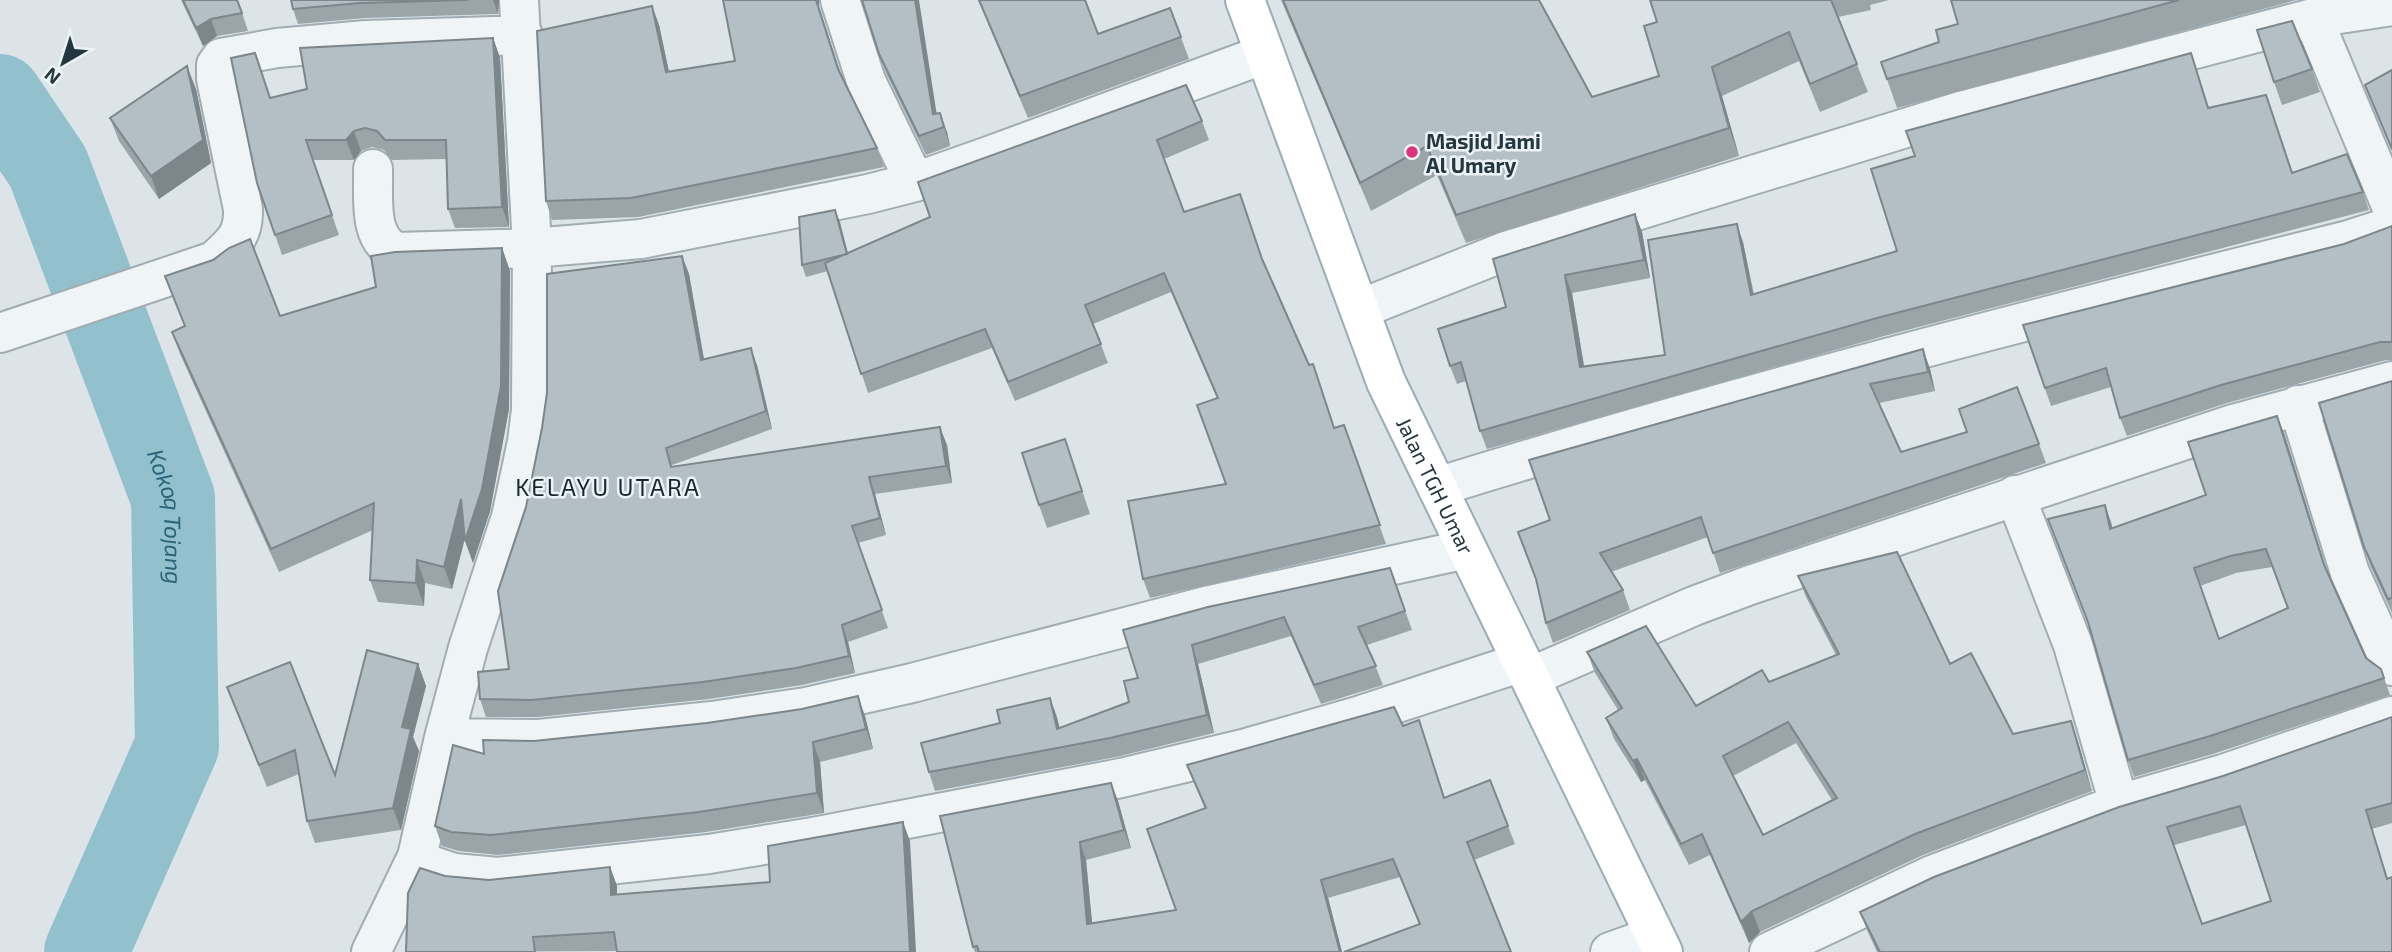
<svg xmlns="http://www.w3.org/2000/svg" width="2392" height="952" viewBox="0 0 2392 952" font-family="'Exo 2',sans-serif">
<rect width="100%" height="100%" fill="#dce4e8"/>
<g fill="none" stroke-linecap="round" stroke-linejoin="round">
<path stroke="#93c0cd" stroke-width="84" id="s1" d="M0,96L48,167L173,498L177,746L86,952"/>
<defs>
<path id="minor" d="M840,0L866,81L915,182
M2313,18L2392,208
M373,169C374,197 367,238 396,252L532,248L641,239L868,194L915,182L986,157L1265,54
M1360,309L1506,251L1964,110L2313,18L2392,6
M0,333L214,261C233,244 244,235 243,209L216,79V65L221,58L277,48L366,40L523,35
M2298,405L2350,573L2392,666
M1437,487C1737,394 2041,316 2345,241L2392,226
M2015,495L2073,645L2119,804
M1530,677L1694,606L1750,585L2233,424L2392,381
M444,738L539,739L712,721L806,707L912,683L1210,605L1467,549
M417,857L427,864L454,873L498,877L709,854L813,837L1121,778L1243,749L1358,716L1522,662
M371,952L417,857L444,738L468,648L511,517L527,442L531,410L532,248L519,0
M1610,952L1655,936
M1769,952L1932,875L2119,804L2223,774L2392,716"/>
<g id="primary">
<path id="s2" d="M1245,0L1386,382L1663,952"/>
</g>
</defs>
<use href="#minor" stroke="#a1adb2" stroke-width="42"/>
<use href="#primary" stroke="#9aadb5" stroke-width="42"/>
<use href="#minor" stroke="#eff4f6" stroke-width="38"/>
<use href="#primary" stroke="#fff" stroke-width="38"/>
</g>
<path fill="#9aa4a9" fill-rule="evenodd" d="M181,0H238L248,31L217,36L203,46Z
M291,0H499L498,14L365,18L298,24L293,9Z
M723,0H819V7L841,74L877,148L884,167L638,217L552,220L546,201L652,6L659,25L669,72L735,61Z
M978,0H1085L1098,34L1170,8L1189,59L1028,118Z
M1281,0H1539L1592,97L1659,76L1657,22L1650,0H1889L1870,5L1871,10L1838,17L1868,92L1820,112L1799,61L1722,96L1739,156L1466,243L1437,175L1371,211Z
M1951,0H2296L1897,108L1881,62L1939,42L1958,24Z
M493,38L500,58L509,227L455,228L448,209L446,159L392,160L384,150L372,147L361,151L354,160H313L339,235L282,255L257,183L255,53L270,98Z
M879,54L937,113L947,132L950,146L926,155L886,73Z
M2312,69L2320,92L2282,105L2274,82Z
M2392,70V151L2365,85Z
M2197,71L2209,108L2293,173L2363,192L2369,210L1884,336L1487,449L1480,431L1466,381L1457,384L1450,366L1506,307L1635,214L1642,232L1650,278L1572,293L1584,366L1665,355L1743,242L1754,294L1897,251Z
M196,89L211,163L159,199L119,141L110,118Z
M1202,121L1209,140L1164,159L1184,212L1264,264L1309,365L1313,364L1335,428L1344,425L1386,544L1150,598L1143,579L1226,484L1217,398L1171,292L1093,324L1108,363L1015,401L992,348L868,393L828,271L806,277L802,265L835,210L848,253Z
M2392,226V360H2386L2227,403L2127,436L2120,418L2111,387L2051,406L2023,325L2344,244Z
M502,248L510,271L509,409L490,511L473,563L465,539L452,589L425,583L424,606L378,602L370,580L373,530L279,572L180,354L172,332L280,316Z
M682,256L689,274L704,359L757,365L772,429L672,465V467L947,445L952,483L875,494L886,535L858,543L888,628L848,642L855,673L802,685L709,699L538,717H486L480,699L509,669Z
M1923,349L1930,369L1935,391L1879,403L1901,452L2039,444L2046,463L1720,573L1708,537L1611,572L1623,590L1630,610L1553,643L1546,623L1550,520Z
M2392,381V613L2370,565L2364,547Z
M2284,433L2327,571L2366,658L2381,669L2390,695L2216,753L2134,777L2128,760L2111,522L2112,528L2206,495ZM2272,567L2287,608L2219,639L2200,586L2236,573Z
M1065,439L1090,514L1047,528L1039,505Z
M1390,568L1412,630L1367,645L1383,685L1321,704L1291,636L1198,664L1214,733L1116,757L935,791L929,772L1000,723L1050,698L1059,728L1129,702L1138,678L1123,630Z
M1798,576L1950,664L2013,734L2071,721L2078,742L2092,791L1923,855L1760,932L1749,943L1710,855L1689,865L1645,780L1641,782L1614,739L1606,718L1618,710L1595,673L1587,652L1696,706L1769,682L1836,655L1806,597ZM1796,743L1832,800L1763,835L1733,776Z
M418,664L426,686L413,737L419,751L401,830L315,843L307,821L299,774L267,787L227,687L335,775Z
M865,716L873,749L820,762L824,813L706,832L498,855L459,851L442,846L435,826L484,754L534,741Z
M2392,717V823L2372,829L2388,879L2392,952H1877L1867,930L1860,912L2223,776ZM2246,825L2271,901L2202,924L2174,845Z
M1403,726L1425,738L1445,798L1490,780L1515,844L1474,860L1419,924L1400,877L1328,898L1342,952H975L973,947L1111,783L1118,801L1131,848L1086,860L1092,924L1176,910L1205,809L1187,765Z
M910,841L617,951L406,952L445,876L489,880L610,867L617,886V894L770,882Z"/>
<path fill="#7d868a" d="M493,0H499L498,14Z
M816,0H819V7L845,88Z
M915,0H919L939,129L933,114Z
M652,6L659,25L673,91L666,72Z
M211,19L217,36L203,46L196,28Z
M493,38L500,58L509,227L502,207Z
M187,66L196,89L211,163L159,199L151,176Z
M1712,67L1722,96L1739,156L1729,128Z
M940,113L947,132L950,146L944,127Z
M354,131L361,151L354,160L346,140Z
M835,210L840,222L851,266L847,254Z
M1635,214L1642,232L1650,278L1644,260Z
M1737,224L1743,242L1757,314L1751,295Z
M502,248L510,271L509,409L490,511L473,563L465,541Z
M682,256L689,274L707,377L701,360Z
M1565,275L1572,293L1587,385L1580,367Z
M751,348L757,365L772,429L766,411Z
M1923,349L1930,369L1935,391L1928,372Z
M2277,416L2284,433L2330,582L2324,565Z
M940,427L947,445L952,483L946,466Z
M869,477L875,494L886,535L880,518Z
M461,499L469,521L452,589L444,567Z
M2105,505L2111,522L2116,546L2110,529Z
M417,560L425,583L424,606L416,583Z
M842,625L848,642L855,673L849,656Z
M1192,645L1198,664L1214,733L1207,715Z
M418,664L426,686L413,737L419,751L401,830L393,808L402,727Z
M858,696L865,716L873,749L866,729Z
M1050,698L1057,717L1064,747L1057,729Z
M2071,721L2078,742L2092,791L2085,770Z
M813,742L820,762L824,813L817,793Z
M1637,759L1645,780L1641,782L1633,761Z
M1111,783L1118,801L1131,848L1124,830Z
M903,822L910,841L916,952H910Z
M1080,842L1086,860L1094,942L1087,924Z
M610,867L617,886V914L611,895Z
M1321,880L1328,898L1342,952H1340Z
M1752,911L1760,932L1749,943L1741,922Z"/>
<path fill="#b3bfc5" stroke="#7d868a" stroke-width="2" fill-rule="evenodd" d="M183,0H237L242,13L211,19L196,28Z
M291,0H468L360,3L293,9Z
M723,0H816L838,69L877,148L631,198L546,201L537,31L652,6L666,72L735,61Z
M862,0H915L933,114L940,113L944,127L919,136L879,54Z
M979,0H1085L1098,34L1170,8L1181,37L1020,96Z
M1283,0H1539L1592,97L1659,76L1644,26L1657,22L1650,0H1831L1857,64L1810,84L1789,32L1712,67L1729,128L1456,215L1427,146L1360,183Z
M1951,0H2179L1887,79L1881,62L1939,42L1936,30L1958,24Z
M2292,21L2312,69L2274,82L2257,30Z
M493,38L502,207L448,209L446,140H385L377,131L365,128L354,131L346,140H306L332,215L275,235L257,183L231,58L255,53L270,98L307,89L300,48Z
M2191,53L2208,108L2266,95L2292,173L2347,154L2363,192L1877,318L1480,431L1461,362L1450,366L1438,329L1506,307L1493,259L1635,214L1644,260L1565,275L1580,367L1665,355L1648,240L1737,224L1751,295L1897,251L1871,169L1915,156L1906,131Z
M187,66L203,140L151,176L110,118Z
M2392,70V149L2365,85Z
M1186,85L1202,121L1157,140L1184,212L1240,194L1262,259L1309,365L1313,364L1334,428L1344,425L1380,525L1143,579L1128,501L1226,484L1197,405L1218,398L1164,273L1085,305L1101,344L1008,382L985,329L861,374L825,263L930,217L918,182Z
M835,210L847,254L802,265L799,217Z
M2392,226V342H2380L2221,385L2120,418L2106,368L2045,388L2023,325L2344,244Z
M250,239L280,316L376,287L371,256L395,252L502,248L501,386L482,489L465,541L461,499L444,567L417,560L416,583L370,580L374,503L271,549L172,332L185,326L165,276L213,260L229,248Z
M682,256L701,360L751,348L766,411L666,448L671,467L940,427L946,466L869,477L880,518L852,526L882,610L842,625L849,656L796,668L703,682L532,700L480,699L478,672L509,669L498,591L526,507L542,428L547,393V274Z
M1923,349L1928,372L1870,384L1901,452L1967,432L1959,409L2017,387L2039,444L1713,553L1701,517L1600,553L1623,590L1546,623L1536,579L1518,532L1550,520L1529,460Z
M2392,381V598L2388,599L2364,547L2319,403Z
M2277,416L2324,565L2366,658L2381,669L2384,678L2210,736L2128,760L2088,622L2048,519L2105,505L2110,529L2206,495L2188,442ZM2266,549L2288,608L2219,639L2194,568L2230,556Z
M1065,439L1082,491L1039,505L1022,453Z
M1897,552L1950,664L1971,653L2013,734L2071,721L2085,770L1915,834L1752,911L1741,922L1702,834L1681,844L1637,759L1633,761L1606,718L1622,708L1587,652L1646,626L1696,706L1762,670L1769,682L1839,654L1798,576ZM1788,722L1837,798L1763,835L1723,756Z
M1390,568L1405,611L1358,627L1376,666L1314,685L1284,617L1192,645L1207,715L1110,738L929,772L921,743L1000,723L997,710L1050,698L1057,729L1129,702L1124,681L1138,678L1123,630L1208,607Z
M367,650L418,664L402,727L411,729L393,808L307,821L295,750L259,765L227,687L290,662L335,775Z
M858,696L866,729L813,742L817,793L699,812L491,835L451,832L435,826L453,745L484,754L483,740L534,741L707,723L802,709Z
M1394,707L1403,726L1419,720L1444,798L1490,780L1508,826L1467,842L1511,952H1344L1420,924L1393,859L1321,880L1340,952H979L977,946L973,947L940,816L1111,783L1124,830L1080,842L1087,924L1176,910L1147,829L1206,808L1187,765Z
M2392,717V803L2366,810L2387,879L2392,877V952H1880L1860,912L1934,877L2119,807L2223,776ZM2240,806L2271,901L2202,924L2167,827Z
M903,822L910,952H617L614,932L533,937L535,952H406L408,893L420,868L445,876L489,880L610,867L611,895L770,882L768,846Z"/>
<circle fill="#dd327e" stroke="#ecf3f6" stroke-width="2.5" cx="1412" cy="152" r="7"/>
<g text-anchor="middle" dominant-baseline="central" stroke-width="5" stroke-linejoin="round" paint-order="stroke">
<g font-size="21" font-weight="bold" fill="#243740" stroke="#ecf3f6" text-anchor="start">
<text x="1426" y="140">Masjid Jami<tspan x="1426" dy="24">Al Umary</tspan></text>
</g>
<g font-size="21" fill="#243740" stroke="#ecf3f6">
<text stroke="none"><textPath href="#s2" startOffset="522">Jalan TGH Umar</textPath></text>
</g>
<g font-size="23" font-style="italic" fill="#2a6478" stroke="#ecf3f6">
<text stroke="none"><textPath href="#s1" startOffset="457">Kokoq Tojang</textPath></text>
</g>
<g font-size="24" letter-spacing="2" fill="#172730" stroke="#ecf3f6">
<text x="608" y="486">KELAYU UTARA</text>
</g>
</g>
<g transform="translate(63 63) rotate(219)" stroke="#ecf3f6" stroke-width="5" paint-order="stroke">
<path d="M0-5L12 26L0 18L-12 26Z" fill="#243740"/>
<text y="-10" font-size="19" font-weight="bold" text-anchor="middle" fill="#243740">N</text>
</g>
</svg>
